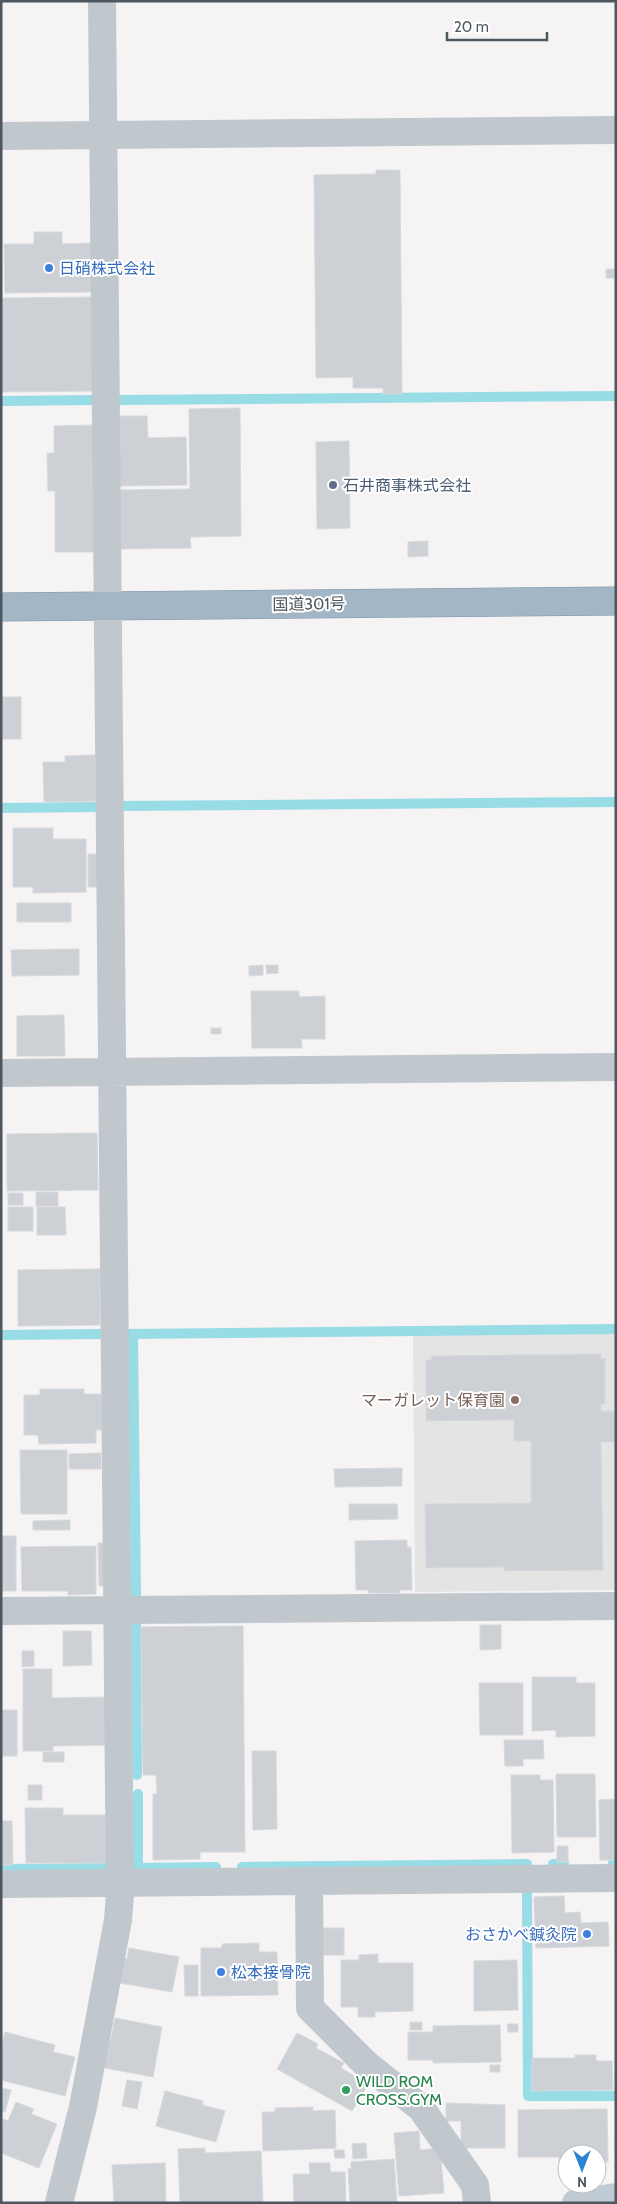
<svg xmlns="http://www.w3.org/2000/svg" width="617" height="2204" viewBox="0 0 617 2204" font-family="Cabin,'Noto Sans JP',sans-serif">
<rect width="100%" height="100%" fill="#f5f3f3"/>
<path fill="#e5e4e4" d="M616,1332V1590L415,1592L413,1334Z"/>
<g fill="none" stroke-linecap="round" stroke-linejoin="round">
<path stroke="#98dce6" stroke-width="10" d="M116,400L616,396
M1,401L96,400
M120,806L616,802
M1,808L100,807
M128,1334L616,1329
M133,1334L136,1595
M1,1335L102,1334
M136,1625L137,1775
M138,1794V1868L216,1867
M613,1863H616
M553,1864H564
M242,1867L527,1864V1869
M1,1869L110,1868
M527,1889L528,2096H616"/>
</g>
<path fill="#cdd0d4" stroke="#d7d9dd" d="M376,170H400L402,394H383V388H353V377L316,378L314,175L376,174Z
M34,232H62V244L92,243L93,292L5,293L4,244H34Z
M606,269H614V278H606Z
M94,297L95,391L1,392V298Z
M240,408L241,536L190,537L191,548L118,549V490L190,489L189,409Z
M118,416H147L148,438L186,437L187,485L119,486Z
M96,425L97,552H55V491H48L47,453H54V426Z
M349,441L350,528L317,529L316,442Z
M428,541V556L408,557V542Z
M1,697H21V739H1Z
M95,755L96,801L44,802L43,762H65V756Z
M13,828H53V839H86V892L33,893V887H13Z
M88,854H101V887H88Z
M17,903H71V922H17Z
M79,949V975L12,976L11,950Z
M263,965V975L249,976V966Z
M266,965H278V973L267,974Z
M251,991H299V997L325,996V1039H301L302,1048H252Z
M64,1015L65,1056H17V1016Z
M211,1028H221V1034H211Z
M97,1133L98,1190L7,1191V1134Z
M36,1192H58V1206H36Z
M8,1193H23V1205H8Z
M8,1207H33V1231H8Z
M37,1207H65L66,1235H37Z
M100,1269V1325L18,1326V1270Z
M601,1354V1359L605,1358V1404H601V1411H616V1442H601L603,1570L504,1571V1567L426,1568L425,1504L531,1503V1441H514V1420L426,1421V1360H431V1356Z
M40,1389H84V1394H101L102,1430H96V1443L39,1444L38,1435H24V1395H40Z
M20,1450H67V1514H21Z
M101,1453V1469H69V1454Z
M402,1468V1486L335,1487L334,1469Z
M349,1504H397L398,1519L349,1520Z
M70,1520V1530H33V1521Z
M1,1536H16V1591H1Z
M407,1540V1547H411L412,1590H400V1593H368V1590H356L355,1541Z
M98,1543H108V1586H99Z
M96,1546V1594L68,1595V1591H22L21,1547Z
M480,1625H501V1649L480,1650Z
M243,1626L245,1852H200V1859L153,1860V1794H157L156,1775H143L141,1627Z
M63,1631H91L92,1665L63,1666Z
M22,1651H34V1666L22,1667Z
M23,1669H52V1698L108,1697L109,1745L53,1746V1751H23Z
M532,1677H576V1683H595V1736L556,1737V1730L532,1731Z
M479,1683H523V1735H480Z
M1,1710H17V1756H1Z
M504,1740H543L544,1759H523V1766H505Z
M252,1751H276L277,1829L253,1830Z
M43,1752H64V1762H43Z
M556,1774H595L596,1837H557Z
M511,1775H540V1780H553L554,1852L512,1853Z
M28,1785H42V1800H28Z
M616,1799V1860H600L599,1800Z
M25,1808H63V1815H107V1863H26Z
M1,1821H12L13,1865H1Z
M557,1846H568V1862H557Z
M564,1896L565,1913L580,1912L581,1923L608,1922L609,1946L536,1948L534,1897Z
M318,1928H344V1955H318Z
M259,1943V1952H277L278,1995L201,1996V1948H222V1944Z
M129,1948L179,1957L172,1992L114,1982L118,1958L127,1959Z
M378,1954V1963H413V2011L375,2012V2017H358V2007H341V1960H359V1955Z
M517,1960L518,2010L474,2011V1961Z
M184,1965H198V1996H185Z
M115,2018L162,2027L153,2077L100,2067L105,2039H111Z
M410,2022H422V2030H410Z
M507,2024H518V2032H508Z
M500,2025L501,2062L433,2063V2060H408V2032H433V2026Z
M5,2032L55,2045L53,2052L75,2057L65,2096L1,2080V2047Z
M297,2033L318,2044L316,2048L344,2063L341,2068L368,2084L352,2111L277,2069Z
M575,2055H596V2061H612L613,2090L532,2091V2058H575Z
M490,2065H500V2072H490Z
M127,2080L142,2082L137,2109L122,2106Z
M1,2088L11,2090L5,2112L1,2111Z
M165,2091L203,2101L202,2105L225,2111L216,2142L156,2126Z
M16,2102L34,2109L31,2114L57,2124L39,2168L1,2153V2118L8,2121Z
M446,2103L505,2105V2148H461V2121H446Z
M313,2107V2111L335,2110L336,2148L263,2151L262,2112H275V2108Z
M607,2109L608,2162H597V2154H567V2162H559V2157H518V2110Z
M419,2131L420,2150L440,2148L444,2193L399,2196L394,2133Z
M366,2143L367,2158L353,2159L352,2144Z
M205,2148V2153L261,2151L263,2203H180L178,2149Z
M334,2150H344L345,2158H335Z
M394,2159L397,2203H350L348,2169L351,2168V2162Z
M165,2163L166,2203H114L112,2165Z
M309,2163H330V2172H345L346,2203H294L293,2174H310Z"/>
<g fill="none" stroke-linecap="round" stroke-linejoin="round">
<defs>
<path id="trunk" d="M1,607L616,601"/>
</defs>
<use href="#trunk" stroke="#7a94a8" stroke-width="29"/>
<path stroke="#c0c8cd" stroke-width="28" d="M1,136L616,130
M1,1073L616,1067
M1,1611L616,1606
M309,1881L310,2008L366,2064L421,2108L475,2185L477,2203
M1,1884L616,1878
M59,2203L83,2107L118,1920L120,1894L102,1"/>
<path stroke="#c0cad2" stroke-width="28" d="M576,2203L616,2197"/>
<use href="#trunk" stroke="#a2b6c5" stroke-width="28"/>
</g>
<g fill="#3f7fe0" stroke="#fff" stroke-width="2">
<circle cx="49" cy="268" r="5"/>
<circle cx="587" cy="1934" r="5"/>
<circle cx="221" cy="1972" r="5"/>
</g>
<circle fill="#5c6f8a" stroke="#fff" stroke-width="2" cx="333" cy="485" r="5"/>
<circle fill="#8d6e63" stroke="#fff" stroke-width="2" cx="515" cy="1400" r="5"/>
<circle fill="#2e9e5b" stroke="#fff" stroke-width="2" cx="346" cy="2090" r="5"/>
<g text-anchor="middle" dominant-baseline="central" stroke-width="4" stroke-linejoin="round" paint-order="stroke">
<g font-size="16" fill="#366cbe" stroke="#fff" text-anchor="start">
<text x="59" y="268">日硝株式会社</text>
<text x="577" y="1934" text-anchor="end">おさかべ鍼灸院</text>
<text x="231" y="1972">松本接骨院</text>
</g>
<g font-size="16" fill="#4e5e75" stroke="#fff" text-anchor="start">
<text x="343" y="485">石井商事株式会社</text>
</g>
<g font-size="16" fill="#4c575f" stroke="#fff">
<text transform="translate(309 604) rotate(-1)">国道301号</text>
</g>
<g font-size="16" fill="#785e54" stroke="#fff" text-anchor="end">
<text x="505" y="1400">マーガレット保育園</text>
</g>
<g font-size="16" fill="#27864d" stroke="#fff" text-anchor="start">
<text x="356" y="2081">WILD ROM<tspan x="356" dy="18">CROSS.GYM</tspan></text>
</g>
</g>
<rect width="617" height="2204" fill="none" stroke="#4c575f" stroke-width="5"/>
<g transform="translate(582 2169) rotate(180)"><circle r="24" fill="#ffffff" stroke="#b7bcbf"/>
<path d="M0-4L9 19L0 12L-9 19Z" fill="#2b85d6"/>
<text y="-8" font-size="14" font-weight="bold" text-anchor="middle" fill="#4c575f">N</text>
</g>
<path d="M447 32v8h100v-8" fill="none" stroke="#4c575f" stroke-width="2.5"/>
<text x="454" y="32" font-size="15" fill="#4c575f" stroke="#ffffff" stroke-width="4" paint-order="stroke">20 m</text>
</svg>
